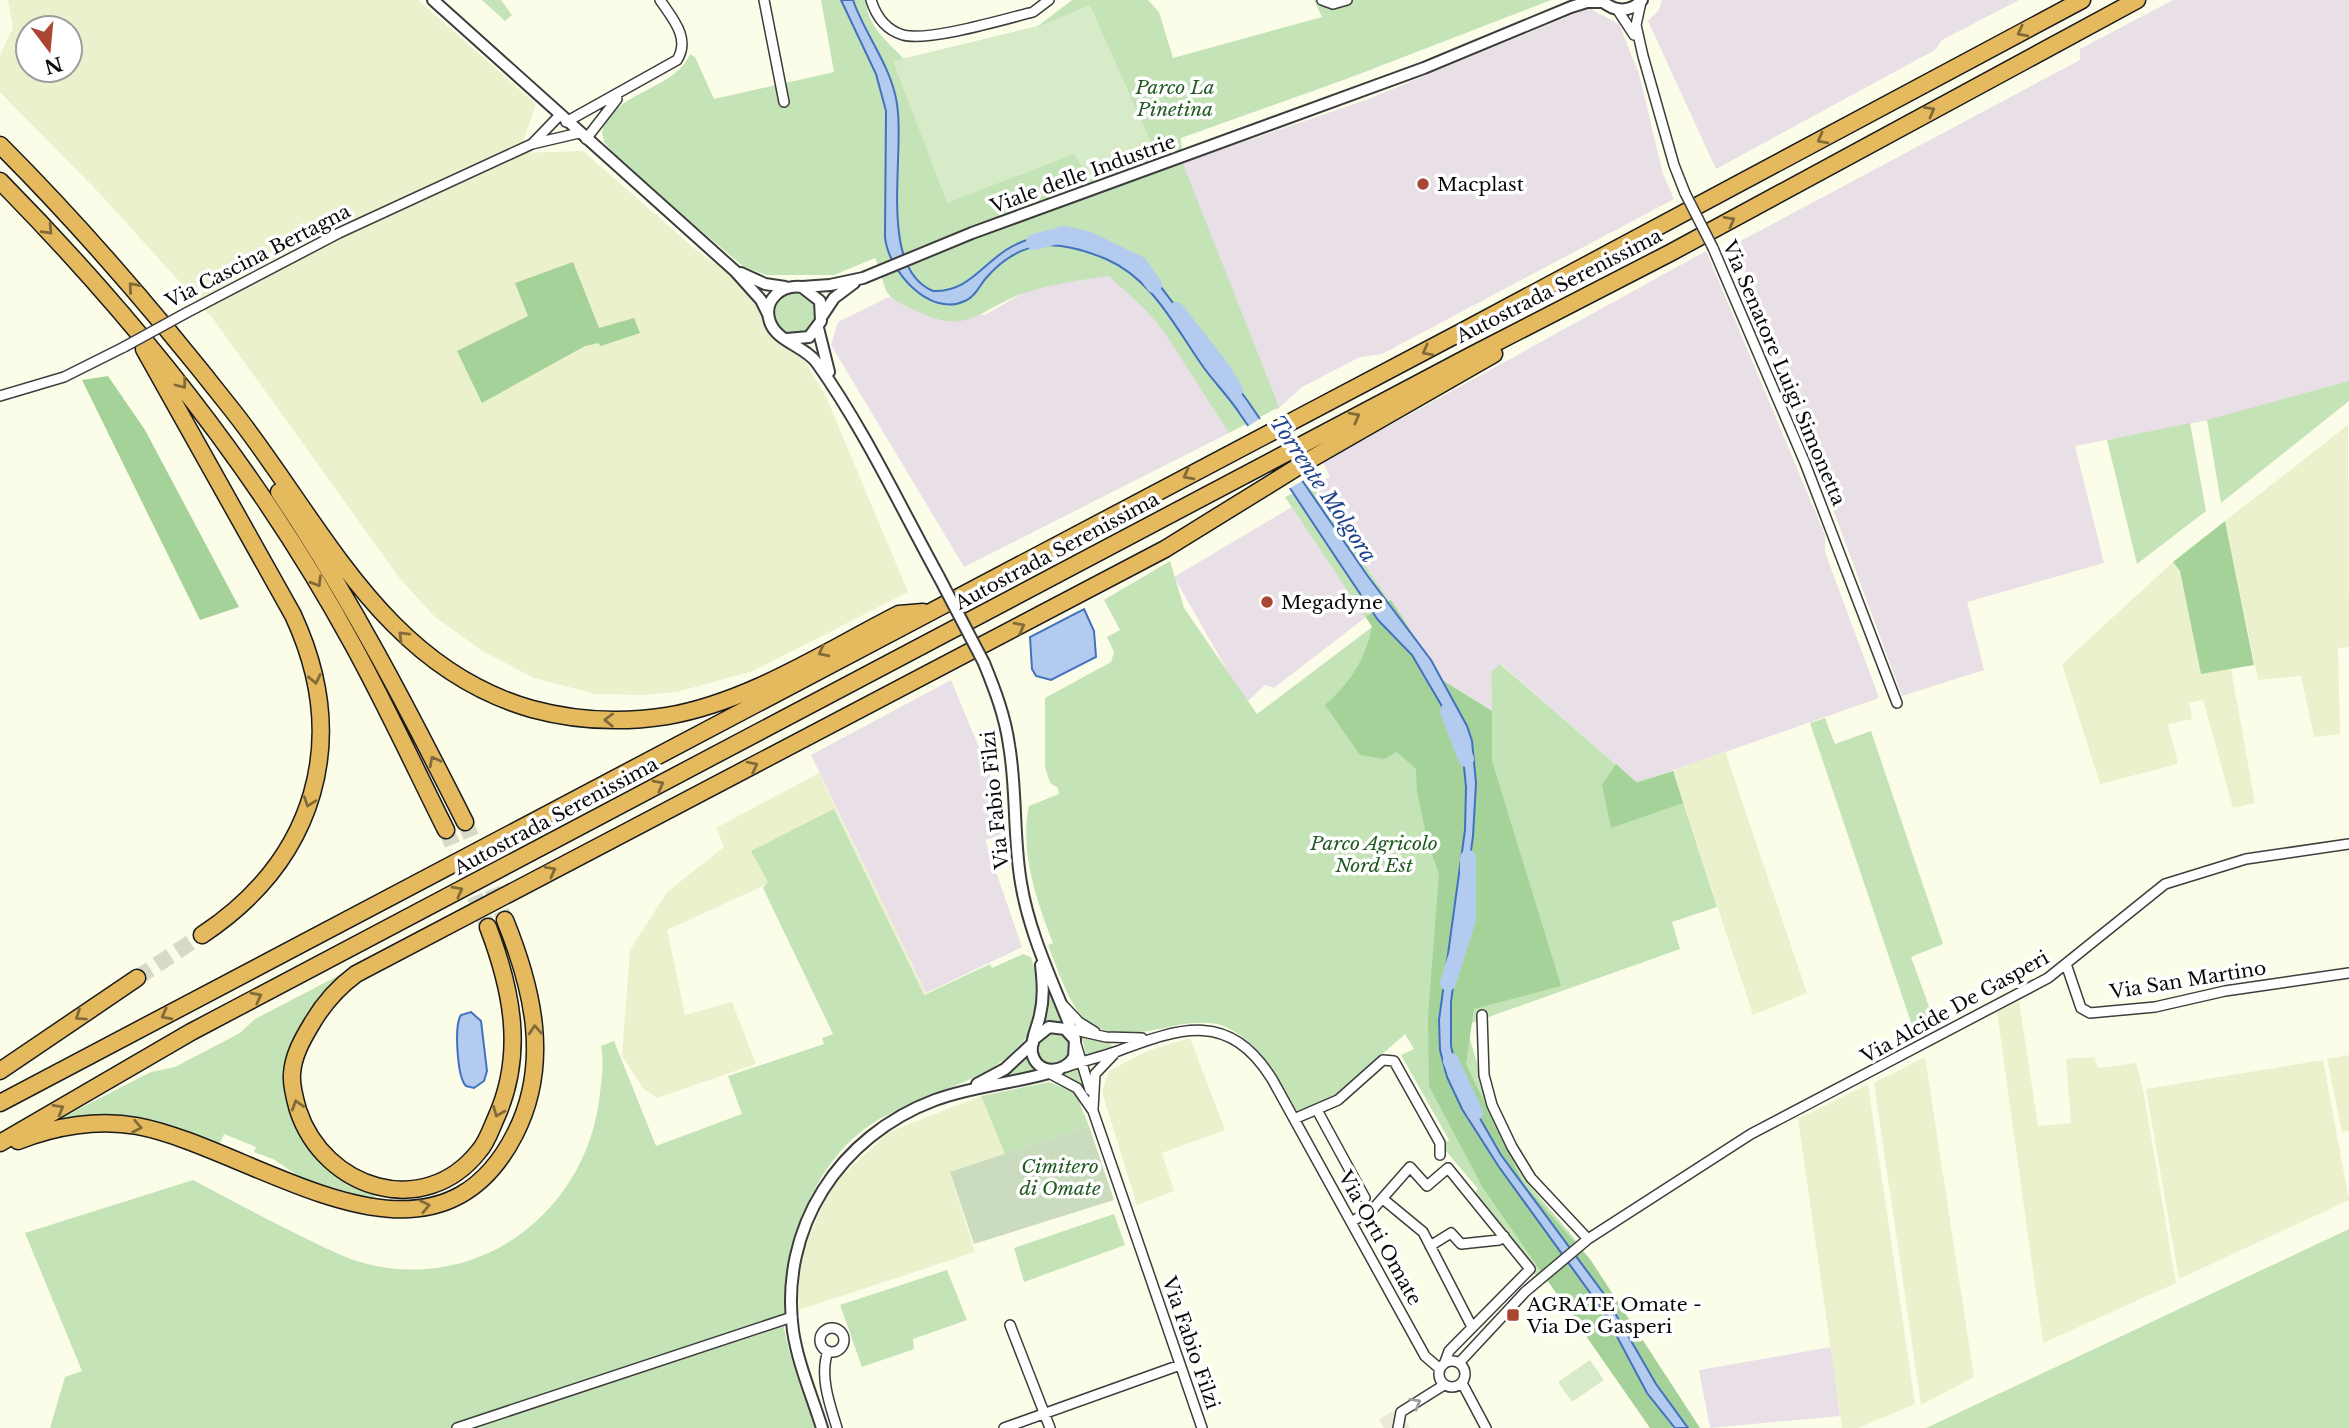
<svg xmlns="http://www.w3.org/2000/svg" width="2349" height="1428" viewBox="0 0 2349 1428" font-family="'Libre Baskerville',serif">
<rect width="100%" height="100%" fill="#fcfde9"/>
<path fill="#e8dfe7" d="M1662,0H2019L1942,40L1935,50L1716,169L1648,21L1659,10Z
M2173,0H2349V381L2214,419L2075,446L2104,563L1967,602L1984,670L1902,696L1735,244L2080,60V49Z
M1589,8L1619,24L1639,74L1663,174L1674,199L1382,354L1360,357L1302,387L1277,410L1182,163L1366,100Z
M1706,251L1825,535V552L1879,698L1637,783L1501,664L1491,672L1492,711L1442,680L1312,485L1330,477L1323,462Z
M1074,264L1115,276L1139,293L1199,381L1229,433L964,567L831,345L838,322L891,296L901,303L985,315Z
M1292,507L1366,617L1274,688L1265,685L1246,703L1174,577Z
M951,680L990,774L1001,835L985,840L1022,947L926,993L811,755Z
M1831,1347L1840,1416L1710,1428L1699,1370Z"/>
<path fill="#ebf0cd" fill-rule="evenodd" d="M8,0H418L536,104L519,153L583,151L695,249L736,279L754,299L768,333L805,361L827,399L908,592L753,671L677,692L643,695L596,694L534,678L484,652L435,617L401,580L214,320L104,198L0,92V55L13,28ZM28,28H70V70H28Z
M2348,425L2349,647L2338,648L2340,734L2314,737L2301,676L2258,680L2225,521Z
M2173,562L2180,571L2201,674L2231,669L2255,803L2233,808L2203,700L2189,703L2192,719L2168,724L2178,764L2100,784L2062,664Z
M1725,751L1807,993L1753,1015L1673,771Z
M819,773L926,993L873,1016L825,1000L765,885L667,930L685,1015L732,1002L756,1064L657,1098L643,1088L622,1056L630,950L667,892L724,847L716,828Z
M2019,1001L2038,1126L2071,1123L2066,1059L2094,1057L2098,1068L2136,1063L2143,1090L2176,1283L2043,1343L1997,1012Z
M1190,1038L1225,1130L1162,1153L1174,1191L1137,1205L1102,1092L1109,1071L1147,1051Z
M2349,1055V1131L2342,1132L2327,1059Z
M1925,1057L1974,1377L1921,1405L1874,1083Z
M2323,1060L2349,1200L2179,1279L2146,1089Z
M1868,1084L1915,1404L1858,1428H1842L1798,1119Z
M981,1096L1005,1154L950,1173L975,1252L799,1310V1281L804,1247L832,1185L889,1132Z"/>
<path fill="#c4e3b7" d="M482,0H501L512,15L505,21Z
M821,0H866C866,25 888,42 904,59L1038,26L1072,0H1148L1159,12L1173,58L1322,17L1314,0H1551L1349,78L1181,138L1183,164L1279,407L1229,433L1165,333L1147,311L1109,276C1080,280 1052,284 1024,293C977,310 969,337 914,310C905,305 893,301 887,292C883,285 880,269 875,258L834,275H767L744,267L609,153L611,150L604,142L602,132C616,89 673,92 690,54L695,57L714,99L834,72Z
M774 313a21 21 0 1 1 42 0a21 21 0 1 1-42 0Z
M2349,381V401L2221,503L2207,420Z
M2190,423L2206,511L2137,564L2107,440Z
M1312,485L1442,680L1492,711L1491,672L1500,664L1636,782L1673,771L1717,907L1672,922L1680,949L1466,1025L1495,1126L1525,1180L1574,1238L1697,1428L1561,1268L1542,1283L1471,1196L1478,1189L1441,1145L1449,1140L1401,1055L1414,1049L1405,1034L1332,1099L1297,1111C1277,1078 1262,1044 1226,1027C1212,1020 1187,1023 1173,1026C1084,1047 1077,1021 1048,945L1053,943C1037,902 1019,850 1029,806L1059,794L1058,788L1050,783L1045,767V698L1111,662L1114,652L1107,637L1120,630L1104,600L1170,561L1184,608L1257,714L1372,627L1285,497Z
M1825,718L1835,744L1871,731L1943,944L1911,957L1935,1023L1916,1037L1810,723Z
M834,809L924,995L990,964L992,968L1023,954L1031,957C1071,1075 937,1080 870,1125C816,1162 790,1232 786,1295C785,1305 783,1317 784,1327C789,1360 805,1395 815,1428H50L65,1377L82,1371L25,1233L193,1180C231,1200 268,1220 307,1239C330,1250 350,1261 376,1266C489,1288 589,1205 600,1093C602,1077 604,1062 601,1046L614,1041L656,1146L742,1114L728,1076L824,1044L822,1038L833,1034L763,888L768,882L751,851Z
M378,955L304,1024L290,1107L299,1133L313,1155L331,1172L351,1185L375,1193L373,1199L303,1179L273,1159L254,1152L256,1147L224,1134L219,1145L140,1119L53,1122L151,1072L175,1067L240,1033L255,1019Z
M1048,991H1052L1064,1024L1043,1025Z
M1037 1048a17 17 0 1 1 34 0a17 17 0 1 1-34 0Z
M1081,1034L1110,1041L1113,1050L1087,1058Z
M1029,1055L1042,1073L1002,1079L1003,1076Z
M1081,1065L1085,1086L1062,1075V1073Z
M1049,1082L1075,1092L1089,1126L1005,1154L981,1096Z
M1114,1214L1125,1245L1024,1282L1014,1248Z
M2349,1229V1428H1926Z
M947,1270L967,1320L913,1339L914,1349L862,1367L840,1305Z"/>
<path fill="#a5d298" d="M573,262L599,328L634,318L640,333L601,346L598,343L585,346L482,403L457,351L528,316L515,283Z
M108,376L145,430L239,607L200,620L82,380Z
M2225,521L2254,665L2201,674L2180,571L2173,562Z
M1391,600L1442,680L1492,711V761L1561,986L1474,1009L1466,1064L1524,1185L1590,1259L1700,1428H1650L1483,1188L1429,1086L1428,1017L1439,874L1428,844L1417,791L1416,769L1397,752L1384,759L1360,755L1325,705C1350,683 1366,659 1372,626L1366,617Z
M1616,764L1637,783L1673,771L1683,803L1611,828L1602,785Z"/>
<path fill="#cbdbbe" d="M1089,1126L1114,1200L974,1244L950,1172Z"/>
<path fill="#d7ebc8" d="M1090,5L1154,149L1088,176L1074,154L947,203L893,61L1039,26Z
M1590,1360L1604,1380L1572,1402L1558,1382Z"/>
<path fill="#ebeada" d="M1399,1408L1410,1428H1384L1379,1419Z"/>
<path fill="#b3cbef" stroke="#4271be" stroke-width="2" d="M841,0H853C864,32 887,61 895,94C909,145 874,266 933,291C967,292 980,267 1006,250C1056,218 1123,245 1160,286L1247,400L1367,575L1431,660L1467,726L1472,741L1476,783L1473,836L1451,1002V1046L1459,1082L1501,1155L1604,1294L1656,1384L1688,1428H1675L1647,1393L1604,1312L1499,1167L1462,1109L1447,1077L1440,1050L1439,1020L1465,830L1466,787L1462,747L1457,732L1412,655L1378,620C1331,552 1287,482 1240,414C1229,397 1215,383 1204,368C1176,329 1153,279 1106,259C1058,239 1022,237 986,278C980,285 975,297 965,301C929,318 888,270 885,237L886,111L876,74Z
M1084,609L1094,631L1096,657L1051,680L1036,676L1032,669L1030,637Z
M471,1012L481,1021L487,1071L484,1081L474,1088L466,1086C457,1077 454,1025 461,1015Z"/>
<path fill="#fcfde9" d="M1263,417L1304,480L1285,491L1245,428Z"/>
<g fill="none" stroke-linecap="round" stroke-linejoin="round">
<path stroke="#b3cbef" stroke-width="16" d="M1034,242L1065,234L1087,239L1139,264L1154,285
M1176,310L1223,370L1235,390
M1448,711L1466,759
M1448,983L1468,919V858
M1451,1061L1475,1113"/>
<path stroke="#d8d9c8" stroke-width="16" stroke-dasharray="16 8" stroke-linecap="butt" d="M465,822L505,920
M446,830L488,927
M137,978L202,935"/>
<defs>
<path id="minor" d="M764,0L784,102
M871,0C876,16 886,30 903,35C928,42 1005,19 1033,12L1049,0
M1322,0L1333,4L1347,0
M1641,2L1636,25L1643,56L1674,165L1685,193
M1617,9L1634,35
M566,122L677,60C691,38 672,18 660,0
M586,139L617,99
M532,144L559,116
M1713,248L1805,463L1897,703
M186,313L339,233L532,144L579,133
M0,396L64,377L124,347
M2066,964L2081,1008L2090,1013L2155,1007L2225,991L2349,973
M1063,1005L1079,1022L1095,1032
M1482,1015L1484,1075L1492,1105L1512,1147L1531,1178L1588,1239
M1066,1028L1106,1037L1142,1038
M1076,1044L1090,1090
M1066,1067C1083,1061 1101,1057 1118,1051C1182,1027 1229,1011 1272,1079L1425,1356L1440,1369
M1047,1072L1077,1088L1093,1111L1202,1428
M1093,1109L1095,1074L1114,1054
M1317,1110L1365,1198
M1294,1119L1338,1100L1383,1060L1394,1061L1440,1143V1155
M1383,1199L1423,1232L1472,1327
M1351,1222L1373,1209L1410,1167L1427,1186L1448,1168L1530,1269L1449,1351L1445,1362
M1430,1246L1451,1233L1461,1244L1499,1240L1504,1236
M1010,1325L1050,1428
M820 1340a12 12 0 1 1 24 0a12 12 0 1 1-24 0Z
M828,1351C819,1376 830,1405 837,1428
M1439 1374a13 13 0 1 1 26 0a13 13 0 1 1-26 0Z
M1459,1363L1525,1292L1588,1239L1751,1134L2048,978L2165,884L2246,859L2349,844
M1462,1383L1486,1428
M457,1428L792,1317
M1004,1428L1180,1365
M1398,1428L1401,1412L1444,1385"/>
<path id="tertiary" d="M433,0L735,271L761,300L768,314
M1601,0C1614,12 1630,13 1642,0
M741,273L765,284L785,287
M802,287L830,285L863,278L972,233L1424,68L1571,7L1587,2H1603
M822,316L834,298L854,283
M818,328L829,372
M787,339L809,337L821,321L820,301L802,287C782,284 762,300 770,322C777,342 805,346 817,363C864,429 900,506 939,577
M984,663C995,690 1005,716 1009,745C1017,790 1013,837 1021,883C1030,938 1056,988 1075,1039
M1034,1039L1049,1027L1065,1029L1075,1040L1074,1057C1064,1074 1037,1075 1032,1053C1030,1041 1038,1026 1040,1015C1044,998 1043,983 1041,965
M977,1084L1005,1069L1033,1043
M822,1428C812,1396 798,1364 793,1331C779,1228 839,1136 935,1100C975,1085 1019,1083 1059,1070"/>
<path id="motorway" d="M0,145C84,229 160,318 233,411C322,524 383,667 532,709C576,721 622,723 667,716C749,702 826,651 899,614L923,612
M0,181C137,320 259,472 353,645C386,705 415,768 446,830
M144,349L293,615C351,740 316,859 202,935
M279,492C350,597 408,709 465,822
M488,927C512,990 525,1054 496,1118C491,1129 487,1142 479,1151C424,1221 324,1189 298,1110C295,1099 291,1086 292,1074C293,1056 302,1040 311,1025C323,1004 337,988 356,974L1165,549L1304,463L1494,354
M0,1071L137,978
M0,1103L1465,330L2082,0
M18,1141C55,1126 98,1119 137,1126C255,1148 432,1297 515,1134C551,1064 533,989 505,920
M0,1143L191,1032L1472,355L1670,253L2137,0"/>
</defs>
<use href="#minor" stroke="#3d3d3d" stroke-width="12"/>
<use href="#tertiary" stroke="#3d3d3d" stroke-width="14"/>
<use href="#motorway" stroke="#1b1b1b" stroke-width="19"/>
<use href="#minor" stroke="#fff" stroke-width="9"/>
<use href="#tertiary" stroke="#fff" stroke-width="10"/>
<use href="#motorway" stroke="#e5ba5f" stroke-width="16"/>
<defs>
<path id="minor-bridge" d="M1685,193L1713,248
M124,347L186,313"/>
<path id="tertiary-bridge" d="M939,577L984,663"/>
</defs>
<use href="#minor-bridge" stroke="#3d3d3d" stroke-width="12" stroke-linecap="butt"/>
<use href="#tertiary-bridge" stroke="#3d3d3d" stroke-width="14" stroke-linecap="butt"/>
<use href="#minor-bridge" stroke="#fff" stroke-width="9"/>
<use href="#tertiary-bridge" stroke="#fff" stroke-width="10"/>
</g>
<defs><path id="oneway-chevron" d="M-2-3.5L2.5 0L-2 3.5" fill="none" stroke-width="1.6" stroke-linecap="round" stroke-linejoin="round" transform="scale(1.75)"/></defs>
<g stroke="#826b39">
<use href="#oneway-chevron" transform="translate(2022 32) rotate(152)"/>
<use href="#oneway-chevron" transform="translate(1930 111) rotate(-29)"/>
<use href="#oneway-chevron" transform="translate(1822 139) rotate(152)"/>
<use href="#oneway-chevron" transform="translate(1730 221) rotate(-29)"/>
<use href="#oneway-chevron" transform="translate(48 230) rotate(47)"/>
<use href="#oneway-chevron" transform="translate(133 287) rotate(-131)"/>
<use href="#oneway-chevron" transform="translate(1427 351) rotate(152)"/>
<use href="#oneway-chevron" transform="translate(182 384) rotate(52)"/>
<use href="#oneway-chevron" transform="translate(1355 417) rotate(-28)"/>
<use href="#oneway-chevron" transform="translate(1188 475) rotate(152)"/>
<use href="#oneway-chevron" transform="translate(317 582) rotate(59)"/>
<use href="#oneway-chevron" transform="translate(1020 627) rotate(-28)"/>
<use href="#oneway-chevron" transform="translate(403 636) rotate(-135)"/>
<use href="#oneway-chevron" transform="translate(823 652) rotate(153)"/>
<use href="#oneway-chevron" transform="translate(315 679) rotate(78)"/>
<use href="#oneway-chevron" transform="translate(609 720) rotate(-179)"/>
<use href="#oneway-chevron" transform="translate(434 761) rotate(-117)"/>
<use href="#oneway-chevron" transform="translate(753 766) rotate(-27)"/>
<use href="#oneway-chevron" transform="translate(659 785) rotate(-28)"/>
<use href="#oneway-chevron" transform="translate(309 802) rotate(109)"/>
<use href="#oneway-chevron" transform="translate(551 871) rotate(-28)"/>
<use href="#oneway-chevron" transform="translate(458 891) rotate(-28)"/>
<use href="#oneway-chevron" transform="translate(257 997) rotate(-28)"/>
<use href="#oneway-chevron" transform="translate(166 1015) rotate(152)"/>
<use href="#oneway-chevron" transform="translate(80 1016) rotate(146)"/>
<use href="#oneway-chevron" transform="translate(535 1030) rotate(-94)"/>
<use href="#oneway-chevron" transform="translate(297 1105) rotate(-107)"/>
<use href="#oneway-chevron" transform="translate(59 1109) rotate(-30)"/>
<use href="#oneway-chevron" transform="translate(498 1112) rotate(112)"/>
<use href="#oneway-chevron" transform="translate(137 1127) rotate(11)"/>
<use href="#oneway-chevron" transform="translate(425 1206) rotate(-12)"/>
</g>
<use stroke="#9d9d9d" href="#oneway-chevron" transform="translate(1416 1403) rotate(-30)"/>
<g fill="#aa4732" stroke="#fff" stroke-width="2.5">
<circle cx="1423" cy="184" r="7"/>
<circle cx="1267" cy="602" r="7"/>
<rect x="1506" y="1308" width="14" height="14" rx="3.5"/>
</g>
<g text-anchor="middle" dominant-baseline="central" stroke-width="7" stroke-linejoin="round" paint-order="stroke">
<g font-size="19" font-style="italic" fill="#225a23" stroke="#fff">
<text x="1175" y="87">Parco La<tspan x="1175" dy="22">Pinetina</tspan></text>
<text x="1374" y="843">Parco Agricolo<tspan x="1374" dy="22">Nord Est</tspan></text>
<text x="1060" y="1166">Cimitero<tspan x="1060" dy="22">di Omate</tspan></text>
</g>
<g font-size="19" fill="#0a0a0a" stroke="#fff">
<text transform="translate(1083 174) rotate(-20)">Viale delle Industrie</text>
<text transform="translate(258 256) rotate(-27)">Via Cascina Bertagna</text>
<text transform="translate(1559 286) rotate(-27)">Autostrada Serenissima</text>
<text transform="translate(1784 373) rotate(67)">Via Senatore Luigi Simonetta</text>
<text transform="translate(1057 551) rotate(-28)">Autostrada Serenissima</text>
<text transform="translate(995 800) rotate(-96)">Via Fabio Filzi</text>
<text transform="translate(556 816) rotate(-28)">Autostrada Serenissima</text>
<text transform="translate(2188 980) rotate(-9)">Via San Martino</text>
<text transform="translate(1955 1007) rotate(-29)">Via Alcide De Gasperi</text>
<text transform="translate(1380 1238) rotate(61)">Via Orti Omate</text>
<text transform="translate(1191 1343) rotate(71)">Via Fabio Filzi</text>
</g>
<g font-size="19" fill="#0a0a0a" stroke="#fff" text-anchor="start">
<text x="1437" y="184">Macplast</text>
<text x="1281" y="602">Megadyne</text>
<text x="1527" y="1304">AGRATE Omate -<tspan x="1527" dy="22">Via De Gasperi</tspan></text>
</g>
<g font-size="21" font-style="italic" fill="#22468d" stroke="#fff">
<text transform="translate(1323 489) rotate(56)">Torrente Molgora</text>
</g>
</g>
<g transform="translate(49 49) rotate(164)"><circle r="33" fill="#ffffff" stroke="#9d9d9d" stroke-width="2"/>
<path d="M0-5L12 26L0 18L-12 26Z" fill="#aa4732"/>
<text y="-10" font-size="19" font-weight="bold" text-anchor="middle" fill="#0a0a0a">N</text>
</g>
</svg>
